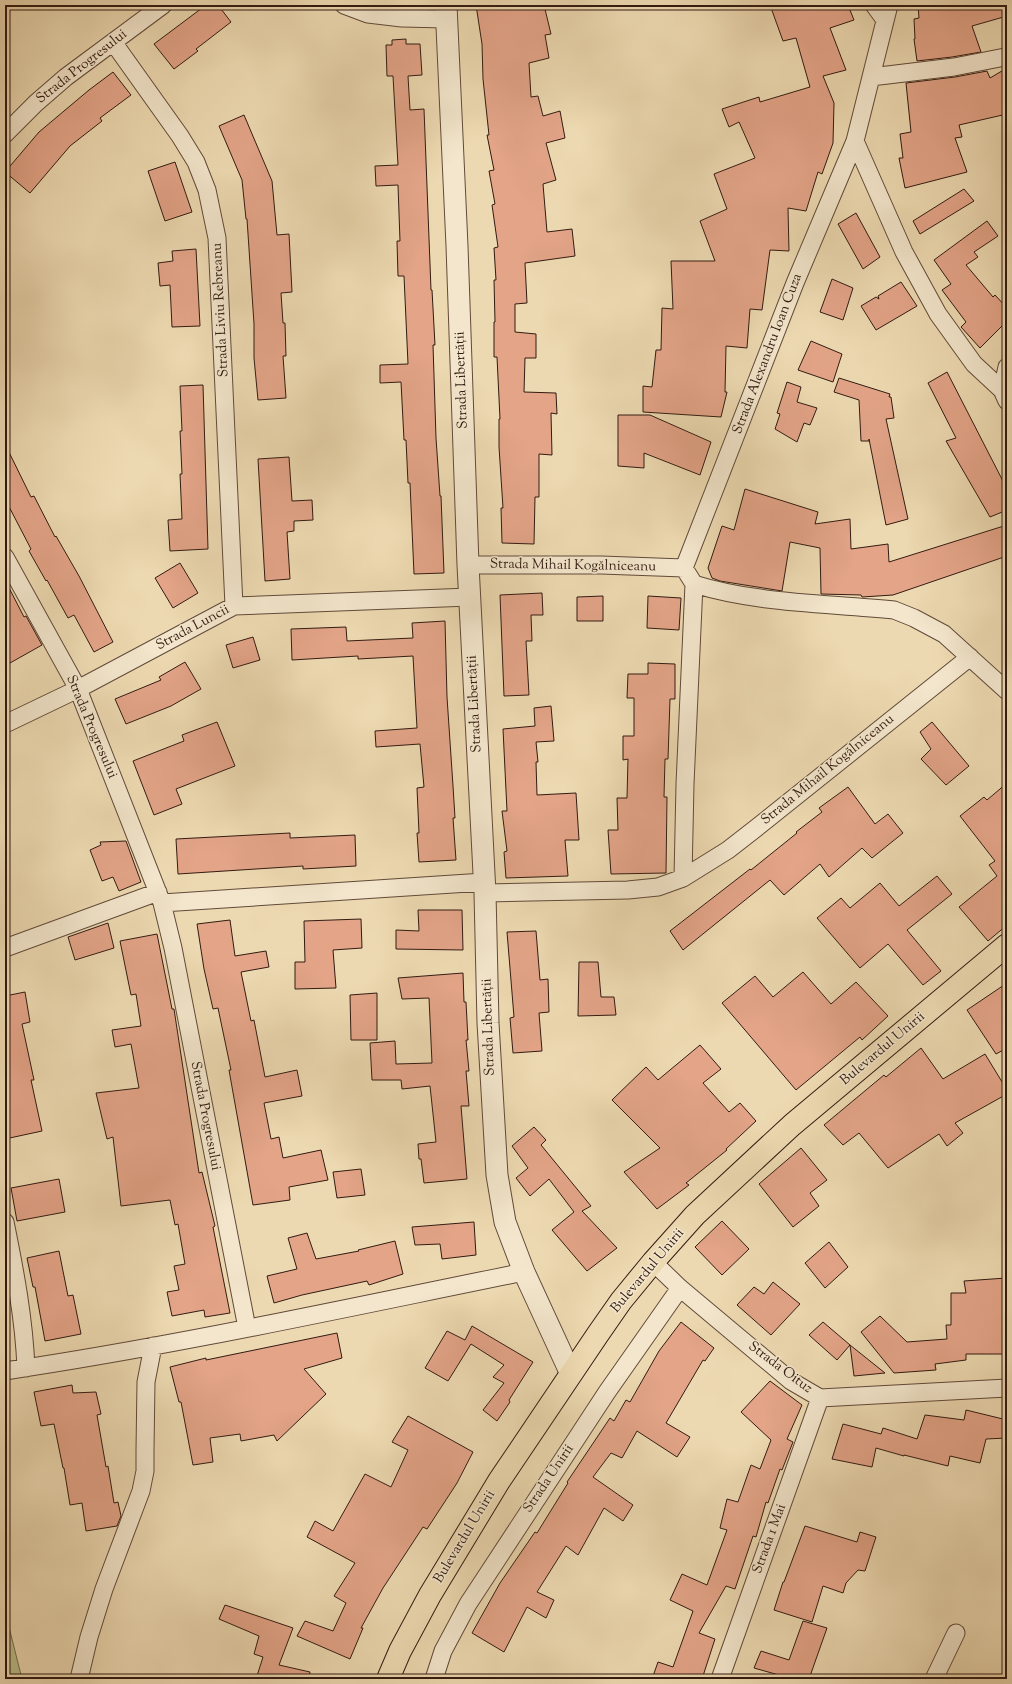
<svg xmlns="http://www.w3.org/2000/svg" width="1012" height="1684" viewBox="0 0 1012 1684" font-family="'Sorts Mill Goudy',serif">
<rect width="100%" height="100%" fill="#edd9b1"/>
<filter id="stains"><feTurbulence type="fractalNoise" baseFrequency=".005" numOctaves="4"/><feColorMatrix values="0 0 0 0 .2 0 0 0 0 .09 0 0 0 0 .02 0 0 0 .5 -.17"/></filter>
<radialGradient id="worn" r=".72"><stop offset=".6" stop-color="#630" stop-opacity="0"/><stop offset="1" stop-color="#630" stop-opacity=".3"/></radialGradient>
<path fill="#babf8a" stroke="#766d4e" d="M5,1611L22,1679H5Z"/>
<path fill="#e3a488" stroke="#321b11" d="M206,5H218L231,22L196,49L198,51L174,69L154,44Z
M476,5H544L551,34L545,35L549,58L529,63L531,97L538,96L543,116L560,111L565,138L546,143L556,180L543,184L547,232L572,229L575,256L525,263L527,303L515,304V332L536,334V358H525L524,392L556,393L557,414L551,413L552,455L539,454V497H535L534,544L502,543L501,508H503L499,447V419H500L497,357H494V322H495L494,280H496L494,248L498,247L492,205L495,204L489,171L494,170L487,135H489L483,79L482,44Z
M770,5H848L854,20L830,28L846,70L823,76L834,103L833,143L822,174L818,172L806,211L788,208L789,251L770,250L762,310L750,309L747,348L726,346L725,392H727L721,417L643,412V386L652,387L656,350H661L662,308L673,309L671,261H715L700,221L727,209L714,174L755,158L739,122L729,127L722,109L759,97L760,102L810,87L796,38L783,41Z
M918,5H1007V16L972,26L981,52L952,57L917,61L914,39H915L914,19L919,18Z
M406,39V44H420L422,75L408,76L410,110L424,109L431,290H432L435,345H433L436,438L440,496H441L444,573L414,574L410,483H408L406,440H404L401,382L380,383V365L408,364L404,276H398L397,241H400L398,185L376,186L375,166L398,165L393,76H387L386,45H392V40Z
M1007,68V114L959,125L962,137L955,138L967,172L905,188L899,158H903L900,134L911,132L906,83L955,77L987,71L990,78Z
M113,72L131,95L100,118L102,121L70,146L30,193L5,172L39,132L89,90Z
M244,115L272,181L277,235L289,234L292,292L281,293L283,323H285L286,356H283L286,398L258,400L254,358V324L247,219H246L242,180L219,126Z
M175,162L192,212L165,221L148,171Z
M964,189L974,201L920,234L913,221Z
M856,213L880,257L863,269L838,224Z
M987,221L998,236L974,252L978,257L966,265L993,297L995,295L1007,308V321L980,348L961,327L966,322L942,290L951,284L934,260Z
M196,249L200,326L172,327L170,285L160,286L158,263L173,261L172,251Z
M832,279L853,288L843,320L820,312Z
M901,282L917,306L876,330L861,306L876,297L879,299L878,296Z
M811,341L842,354L833,382L798,370Z
M947,372L1007,489V510L990,517L946,441L956,438L928,383Z
M839,378L890,394L889,397H891L894,418L886,419L908,519L886,525L869,439V441H861L859,400L834,392Z
M787,382L801,387L797,402L817,408L810,425L804,423L797,442L775,429L780,414L777,413Z
M203,385L208,549L170,551L168,520L182,519L180,474H182L180,431H182L180,386Z
M618,415H650L711,442L700,475L644,453V468L618,466Z
M5,444L31,497L34,496L55,537L56,536L79,576L113,642L94,652L74,615L68,618L47,580L46,581L29,551L31,549L5,499Z
M289,457L292,501L312,500L313,520L294,521V531L287,532L290,579L265,581L258,459Z
M745,489L818,512L815,524L850,519L851,549L888,544L889,562L1007,525V556L893,595L862,597L861,595L821,594L820,548L790,542L782,591L720,581L712,578L708,568L722,526L734,530Z
M180,563L198,593L173,608L155,578Z
M5,580L24,617L26,616L42,645L10,663L5,653Z
M542,593L543,615H531L532,641H526L529,695L504,696L500,595Z
M603,596V621H577V597Z
M648,596L681,598L679,630L647,628Z
M445,621L447,697L453,786L455,818H453L456,860L419,862L417,833H419L417,788L424,787L420,744L376,747L375,731L417,728L413,656L358,659V656L292,660L291,629L346,627L347,641L413,638L412,623Z
M253,637L260,660L233,668L226,645Z
M185,662L201,689L171,706L126,724L115,699L161,680L159,677Z
M648,663L675,664V699H670L668,759H665L664,797H667L666,873L611,874L608,830H618L617,798H627L628,759L623,760V736H634V698H627L628,674H648Z
M551,706L554,741L536,742L538,762H536L537,795L576,793L579,840H565L568,876L506,878L504,852L507,851L502,811H507L503,729L535,726L534,708Z
M217,722L235,766L176,789L182,804L154,815L133,761L184,741L182,735Z
M932,722L969,766L946,785L921,759L931,749L920,732Z
M1007,783V925L988,941L959,907L997,876L989,865L995,861L960,816L984,797L987,800Z
M848,787L875,824L888,814L903,833L872,858L862,848L829,877L820,864L784,895L770,880L683,950L670,931L750,869L751,870L797,833L796,832L822,812L819,808Z
M290,833V838L355,835L356,866L303,869V866L178,874L176,839Z
M126,841L141,882L119,891L113,877L102,881L90,850L101,845L100,842Z
M937,876L952,894L907,930L941,971L923,985L888,944L860,968L817,918L841,898L850,908L880,883L899,906Z
M418,910H462L463,950L396,949V930L419,931Z
M361,919L362,948L333,950L336,988L295,989V962H305L304,921Z
M230,920L235,956L266,951L269,967L241,972L251,1021L254,1020L265,1077L297,1070L302,1096L264,1103L271,1139L279,1137L283,1158L321,1150L328,1180L289,1187L290,1200L253,1205L229,1070H231L218,1008L213,1009L204,969L197,924Z
M108,923L114,948L75,960L68,937Z
M536,931L540,980L548,979L549,1012L539,1013L542,1051L513,1053L510,1018L514,1017L507,932Z
M157,934L172,1009H174L199,1173L202,1172L215,1226L213,1227L230,1313L205,1317L204,1310L172,1316L167,1292L179,1290L174,1266L185,1264L178,1224L175,1225L170,1200L121,1206L113,1137L107,1139L96,1093L139,1088L131,1044L115,1047L112,1030L141,1026L136,994L131,995L120,941Z
M579,962H598L601,997H614L616,1015L578,1016Z
M803,972L831,1004L856,982L888,1016L862,1040L860,1037L796,1090L722,1003L755,976L773,997Z
M463,973L464,1002H466L468,1040H466L469,1071H466L469,1106H461L467,1179L424,1183L421,1159H419L418,1144L436,1142L430,1086L402,1089L401,1080H372L370,1043L395,1041L396,1064L432,1063L429,998L402,999L398,978Z
M1007,983V1048L996,1054L967,1010Z
M25,992L30,1022L22,1024L34,1080H31L42,1131L5,1139V996Z
M377,993V1040H351L350,995Z
M700,1045L721,1069L703,1083L729,1112L740,1103L756,1121L726,1149L727,1150L686,1183L689,1185L657,1209L624,1172L660,1148L612,1100L646,1067L658,1080Z
M921,1048L943,1079L985,1054L1007,1090V1094L955,1123L963,1133L947,1146L939,1134L888,1168L859,1133L843,1145L824,1125L884,1075L886,1077Z
M534,1127L546,1140L541,1145L591,1206L582,1211L617,1248L587,1271L552,1230L574,1212L549,1179L530,1196L516,1178L528,1168L512,1146Z
M801,1148L827,1180L810,1193L819,1206L793,1227L759,1184Z
M361,1169L365,1195L337,1198L333,1172Z
M59,1179L65,1212L17,1221L11,1188Z
M722,1221L749,1249L722,1275L695,1247Z
M474,1222L476,1255L442,1259L440,1244L415,1245L412,1227Z
M307,1233L316,1259L359,1251L358,1250L395,1241L403,1274L369,1285L367,1281L302,1295L274,1303L267,1276L297,1269L288,1238Z
M829,1242L848,1267L825,1288L805,1263Z
M59,1251L68,1296L73,1295L81,1334L45,1341L35,1287H33L27,1258Z
M1006,1278L1007,1354H966V1360L935,1364L936,1370L894,1373L861,1332L880,1316L907,1342L947,1339L946,1325H951V1293H966L964,1281Z
M773,1282L800,1304L771,1335L737,1305L754,1287L764,1294Z
M681,1322L714,1348L705,1361L703,1360L666,1423L690,1437L677,1457L637,1431L622,1458L611,1453L593,1477L633,1505L623,1521L604,1508L578,1555L566,1546L537,1592L554,1600L546,1618L527,1607L504,1652L472,1633L500,1583L535,1532L537,1533L568,1483L567,1482L610,1418L614,1421L626,1400L630,1402L659,1351Z
M823,1322L850,1345L885,1373L854,1376L850,1345L837,1360L809,1335Z
M472,1326L533,1362L509,1400L510,1402L497,1421L483,1410L504,1383L493,1377L504,1365L471,1344L448,1381L425,1368L447,1331L465,1340Z
M337,1333L342,1358L304,1369L326,1394L277,1441L274,1435L241,1441L240,1434L210,1438L213,1462L193,1465L181,1402H179L170,1367L206,1358V1360Z
M770,1381L802,1405L787,1439L793,1442L782,1470L780,1469L768,1503L766,1502L756,1537L753,1536L735,1589L726,1586L699,1633L715,1639L702,1679H652L658,1662L673,1667L693,1611L670,1600L682,1574L707,1585L727,1530L720,1528L727,1499L738,1502L751,1465L760,1469L771,1440L741,1412Z
M72,1385L73,1393L96,1392L101,1414L97,1415L106,1467L108,1466L114,1503L118,1502L121,1516L117,1526L86,1531L82,1503L70,1505L64,1468H63L54,1424L41,1426L34,1392Z
M966,1410L1007,1420V1438L986,1439L980,1463L950,1456L948,1466L904,1455V1456L876,1448L872,1467L832,1459L843,1424L881,1434L883,1428L917,1439L925,1415L964,1420Z
M408,1416L473,1452L457,1483L427,1529L423,1527L383,1588L361,1628H363L350,1659L297,1636L305,1621L333,1631L346,1603L334,1596L355,1563L307,1537L315,1521L333,1531L365,1474L391,1487L408,1450L392,1442Z
M805,1526L857,1542L860,1532L876,1537L865,1571L858,1570L846,1583L843,1593L823,1586L812,1622L774,1610L783,1582H784Z
M225,1605L293,1628L279,1665L310,1672L309,1679H256L263,1657L254,1654L259,1636L219,1619Z
M803,1621L827,1628L809,1679H793L754,1668L761,1651L789,1660Z"/>
<g fill="none" stroke-linecap="round" stroke-linejoin="round">
<defs>
<path id="minor" d="M344,5L368,14L402,18L446,19
M874,5L885,20
M889,5L855,141L904,252L938,314L974,364L1002,390L1007,401
M113,42L180,136L196,162L207,190L217,238L234,606
M871,77L954,67L1005,57
M5,134L36,103L66,77L163,5
M1002,390L1007,367
M5,557L78,689L162,903L173,948L247,1328
M468,565H601L684,568L694,584C758,604 827,603 894,610L914,618L944,634L1007,691
M684,568L795,283L855,141
M5,724L78,689L234,606L470,597
M683,878L685,784L694,584
M485,893L628,890L658,887L683,878L728,850L755,829L970,657
M162,903L484,882
M5,948L158,892
M5,1222C15,1271 24,1319 26,1368
M653,1262L680,1288L791,1381L820,1398L1007,1388
M5,1371C179,1345 351,1307 524,1272
M79,1679L89,1637L104,1589L141,1491L145,1471V1450L146,1382L153,1346
M434,1679L443,1651L468,1604L607,1392L680,1288
M720,1679L820,1398
M934,1679L956,1633"/>
<path id="tertiary" d="M446,5L457,246L468,565L485,893L488,1023L497,1175L505,1222L524,1272L571,1374"/>
<path id="primary" d="M388,1679L400,1651L430,1595L499,1481L598,1334L621,1301L653,1262L695,1215L792,1125L1007,945"/>
</defs>
<use href="#minor" stroke="#614a39" stroke-width="19"/>
<use href="#tertiary" stroke="#614a39" stroke-width="23"/>
<use href="#primary" stroke="#321b11" stroke-width="24"/>
<use href="#minor" stroke="#f3e6cc" stroke-width="17"/>
<use href="#tertiary" stroke="#f3e6cc" stroke-width="21"/>
<use href="#primary" stroke="#edd9b1" stroke-width="22"/>
</g>
<g text-anchor="middle" dominant-baseline="central" stroke-width="3" stroke-linejoin="round" paint-order="stroke">
<g font-size="14" fill="#321b11" stroke="#f3e6cc">
<text transform="translate(82 67) rotate(-38)">Strada Progresului</text>
<text transform="translate(221 310) rotate(-93)">Strada Liviu Rebreanu</text>
<text transform="translate(768 354) rotate(-69)">Strada Alexandru Ioan Cuza</text>
<text transform="translate(462 380) rotate(-92)">Strada Libertății</text>
<text transform="translate(573 566) rotate(1)">Strada Mihail Kogălniceanu</text>
<text transform="translate(193 628) rotate(-28)">Strada Luncii</text>
<text transform="translate(475 704) rotate(-93)">Strada Libertății</text>
<text transform="translate(91 727) rotate(67)">Strada Progresului</text>
<text transform="translate(828 770) rotate(-39)">Strada Mihail Kogălniceanu</text>
<text transform="translate(489 1027) rotate(-92)">Strada Libertății</text>
<text transform="translate(883 1049) rotate(-40)">Bulevardul Unirii</text>
<text transform="translate(205 1116) rotate(79)">Strada Progresului</text>
<text transform="translate(648 1271) rotate(-50)">Bulevardul Unirii</text>
<text transform="translate(780 1368) rotate(37)">Strada Oituz</text>
<text transform="translate(549 1479) rotate(-56)">Strada Unirii</text>
<text transform="translate(465 1537) rotate(-59)">Bulevardul Unirii</text>
<text transform="translate(770 1539) rotate(-70)">Strada 1 Mai</text>
</g>
</g>
<rect width="1012" height="1684" fill="none" stroke="#edd9b1" stroke-width="20"/>
<rect x="6" y="6" width="1000" height="1672" fill="none" stroke="#321b11" stroke-width="2"/>
<rect x="10" y="10" width="992" height="1664" fill="none" stroke="#321b11"/>
<rect width="100%" height="100%" filter="url(#stains)"/>
<rect width="100%" height="100%" fill="url(#worn)"/>
</svg>
